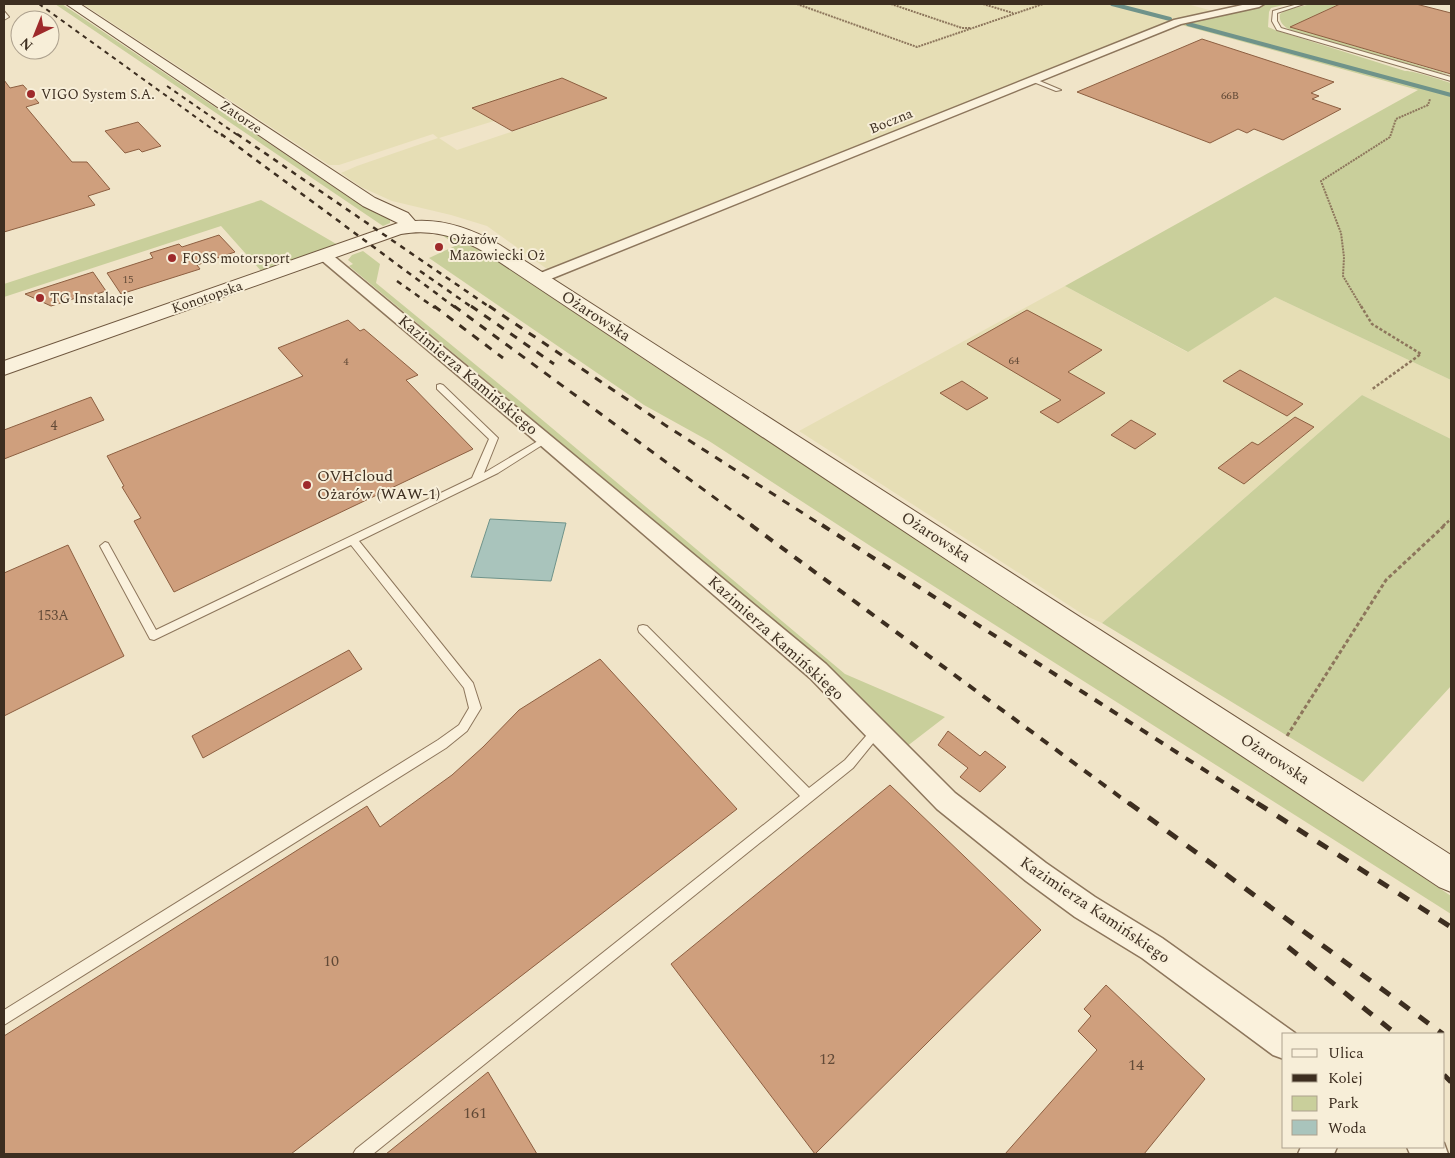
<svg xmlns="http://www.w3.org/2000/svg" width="1455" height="1158" viewBox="0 0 1455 1158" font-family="Spectral,serif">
<rect width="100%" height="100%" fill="#f0e4c8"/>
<path fill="#e6deb5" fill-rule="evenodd" d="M83,4H1187L1213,11L1174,20L547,269L487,226L451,215L392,201L361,187L341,173L357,166L438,138L433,134L339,165H329ZM529,110L547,120L457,150L439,138Z
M1065,286L1187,352L1275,297L1451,380V439L1362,395L1102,623L1084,615L799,431Z"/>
<path fill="#c9cf9b" d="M55,4H62L350,198L377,214L390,219V223L383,226Z
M1269,4H1287L1271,8L1269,12L1268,27L1275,30L1405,71C1411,70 1442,80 1451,83V380L1275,297L1188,352L1065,286L1418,90L1178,24L1198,18Z
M1311,4H1339L1291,27L1451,75L1425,70L1301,34C1291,30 1278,27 1280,14L1286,10Z
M261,200L338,245L262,272L221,226L4,297V284Z
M437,232L450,235L487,254L648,362L996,590L1451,896V914L872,547L709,441L644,405L429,258L457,245Z
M363,251L380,264L376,283L521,402L845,674L945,717L906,747L837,676L797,640L349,266L353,264L348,260L352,255Z
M1362,395L1451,439V686L1363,782L1102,623Z"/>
<path fill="#a9c4bc" stroke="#6f938a" d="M490,519L566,523L551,581L471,577Z"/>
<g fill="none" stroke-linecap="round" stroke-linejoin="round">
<path stroke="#6f938a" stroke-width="4" d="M1112,4L1170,19
M1188,24L1451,95"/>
</g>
<path fill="#cf9f7d" stroke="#8d5f41" d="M1340,4H1416L1451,13V74L1290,27Z
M1202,39L1334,82L1311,93L1319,96L1312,99L1341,109L1283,140L1254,129L1247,133L1238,129L1210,143L1077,92Z
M562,78L607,98L512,131L472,108Z
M4,80L10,88L23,85L39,103L26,107L72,162H87L110,189L88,196L95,205L4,232Z
M138,122L161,146L142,152L139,149L125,153L105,131Z
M219,235L235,252L197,265L200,269L121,294L107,273L153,258L150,253L179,244L182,247Z
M93,272L106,291L81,299L79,297L51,306L25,294Z
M1027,310L1102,350L1068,372L1105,393L1058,423L1040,412L1061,400L967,344Z
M348,320L360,331L364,329L418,375L406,380L473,449L174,592L134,521L141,518L122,487L124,486L107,456L303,376L278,348Z
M1240,370L1303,404L1287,416L1223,381Z
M962,381L988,398L967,410L940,393Z
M91,397L104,420L4,459V430Z
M1295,417L1314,427L1244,484L1218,468L1252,442L1258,445Z
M1131,420L1156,434L1135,449L1111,435Z
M68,545L124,656L4,716V573Z
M349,650L362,669L203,758L192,736Z
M600,659L737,809L291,1154H4V1036L367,806L380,827L452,775L483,747L519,710Z
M948,731L980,756L985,751L1006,767L980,792L960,777L968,768L938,745Z
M890,785L1041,930L815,1154L671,964Z
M1106,985L1205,1079L1144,1154H1005L1097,1050L1078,1031L1091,1016L1084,1009Z
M488,1072L537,1154H386Z"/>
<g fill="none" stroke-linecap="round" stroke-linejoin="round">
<defs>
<path id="lane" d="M1298,4H1304L1277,13V21L1281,28L1451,77V81L1277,30L1272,21L1273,11Z
M4,11L9,17L4,20Z
M1031,79H1035L1061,90L1056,91L1031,81Z
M440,384L443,385L498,438L484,473L543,438H549L550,440L498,473L359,541L473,683L481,708L467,731L446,748L4,1025V1010L438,740L459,725L469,708L464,688L351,545L154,640L150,639L100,546L105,542L108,543L156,630L472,478L489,439L437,389V385Z
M643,625L647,626L809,788L845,760L873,728L877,726L881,728L883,731L853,768L373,1154H353L356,1149L800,796L639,632L638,629L639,626Z"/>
<path id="street" d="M1247,4H1264L1259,7L1181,24L543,282H533L530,279L533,276L1174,20Z
M325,252L330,253L826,664L955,793L1046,863L1095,897L1162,938L1295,1033L1284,1034V1059L1273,1055L1142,958L1075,917L1026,881L937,809L810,678L539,444L320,259L318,256L320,253Z
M1444,1143L1448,1154H1410L1407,1147H1444Z
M1301,1147H1337L1334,1154H1298Z"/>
<path id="secondary" d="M66,4H80L375,198L408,213L415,221C446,219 474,230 500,245L1451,855V892L1439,887L486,253C459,237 433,228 401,234L4,375V361L398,223L363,206Z"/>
</defs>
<use href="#lane" stroke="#8d765c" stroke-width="2"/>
<use href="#street" stroke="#8d765c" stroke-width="3"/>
<use href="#secondary" stroke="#6f573f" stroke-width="2"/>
<path stroke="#8d765c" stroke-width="2" stroke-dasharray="2 1" stroke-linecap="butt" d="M797,4L917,47L1043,4
M891,4L962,28H971
M983,4L1013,13
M1362,308L1343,276L1344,257L1341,233L1321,181L1390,137L1396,119L1428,105L1430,99"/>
<path stroke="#8d765c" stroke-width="2.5" stroke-dasharray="3 2" stroke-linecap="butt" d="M1361,306L1372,324L1421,354L1371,390
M1443,526L1451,519"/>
<path stroke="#8d765c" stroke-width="3" stroke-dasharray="4 2.5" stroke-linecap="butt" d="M1287,736L1386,580L1445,525"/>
<use href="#lane" fill="#faf1dc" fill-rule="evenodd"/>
<use href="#street" fill="#faf1dc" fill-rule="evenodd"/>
<use href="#secondary" fill="#faf1dc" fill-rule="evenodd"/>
<path stroke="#3d2e20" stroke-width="2" stroke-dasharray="4.5 4.5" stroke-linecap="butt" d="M39,4L222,136
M167,86L239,136"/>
<path stroke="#3d2e20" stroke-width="2.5" stroke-dasharray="5.5 5.5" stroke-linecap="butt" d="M221,134L456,308
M237,134L491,308
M420,271L473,308
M397,281L435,308"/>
<path stroke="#3d2e20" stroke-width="3" stroke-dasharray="8 8" stroke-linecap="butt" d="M434,306L503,358
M454,306L753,526
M471,306L554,364
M489,306L665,425L823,526"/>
<path stroke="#3d2e20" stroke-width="4" stroke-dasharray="9 9" stroke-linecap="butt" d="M751,525L1131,805
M822,525L1259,805"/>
<path stroke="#3d2e20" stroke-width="5" stroke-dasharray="12 12" stroke-linecap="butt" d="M1129,803L1443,1034
M1257,803L1451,927
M1288,947L1396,1034
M1444,1075L1451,1082"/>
</g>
<g fill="#9e2a2b" stroke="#f7eed8" stroke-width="2">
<circle cx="31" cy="94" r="5"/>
<circle cx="439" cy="247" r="5"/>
<circle cx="172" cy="258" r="5"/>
<circle cx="40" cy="298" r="5"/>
<circle cx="307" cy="485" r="5"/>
</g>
<g text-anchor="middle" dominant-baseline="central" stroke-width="4" stroke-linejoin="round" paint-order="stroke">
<g font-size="11" fill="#624a37">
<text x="1230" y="95">66B</text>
<text x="128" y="279">15</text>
<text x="1014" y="360">64</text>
<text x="346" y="361">4</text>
</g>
<g font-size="14" fill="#3d2e20" stroke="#f7eed8" text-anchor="start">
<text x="41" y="94">VIGO System S.A.</text>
<text x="449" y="239">Ożarów<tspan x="449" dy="16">Mazowiecki Oż</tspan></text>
<text x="182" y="258">FOSS motorsport</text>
<text x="50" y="298">TG Instalacje</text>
</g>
<g font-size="14" fill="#3d2e20" stroke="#f7eed8">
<text transform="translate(241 117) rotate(34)">Zatorze</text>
<text transform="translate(891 121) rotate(-22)">Boczna</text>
<text transform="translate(207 297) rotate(-19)">Konotopska</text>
</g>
<g font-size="14" fill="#624a37">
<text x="54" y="425">4</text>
<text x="53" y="615">153A</text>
</g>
<g font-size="16" fill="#3d2e20" stroke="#f7eed8">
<text transform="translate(596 316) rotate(33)">Ożarowska</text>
<text transform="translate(468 375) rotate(40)">Kazimierza Kamińskiego</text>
<text transform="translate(936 537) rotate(33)">Ożarowska</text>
<text transform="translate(776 638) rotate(42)">Kazimierza Kamińskiego</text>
<text transform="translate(1275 759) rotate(33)">Ożarowska</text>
<text transform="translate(1095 910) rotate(34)">Kazimierza Kamińskiego</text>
</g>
<g font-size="16" fill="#3d2e20" stroke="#f7eed8" text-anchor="start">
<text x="317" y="476">OVHcloud<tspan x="317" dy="18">Ożarów (WAW-1)</tspan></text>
</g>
<g font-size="16" fill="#624a37">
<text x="331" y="961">10</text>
<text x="827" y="1059">12</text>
<text x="1136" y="1065">14</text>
<text x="475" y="1113">161</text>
</g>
</g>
<rect width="1455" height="1158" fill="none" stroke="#3d2e20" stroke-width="10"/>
<rect x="1282" y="1033" width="162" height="115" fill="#f7eed8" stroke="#ada18e"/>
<rect x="1292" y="1049" width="25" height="8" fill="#faf1dc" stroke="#ada18e"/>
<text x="1328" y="1058" font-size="15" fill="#3d2e20">Ulica</text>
<rect x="1292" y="1074" width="25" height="8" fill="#3d2e20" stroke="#ada18e"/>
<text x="1328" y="1083" font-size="15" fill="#3d2e20">Kolej</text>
<rect x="1292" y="1096" width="25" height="15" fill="#c9cf9b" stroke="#ada18e"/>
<text x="1328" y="1108" font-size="15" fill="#3d2e20">Park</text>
<rect x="1292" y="1120" width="25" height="15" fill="#a9c4bc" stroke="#ada18e"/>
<text x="1328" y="1133" font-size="15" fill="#3d2e20">Woda</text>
<g transform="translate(35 35) rotate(223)"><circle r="24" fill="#f7eed8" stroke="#ada18e"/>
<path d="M0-4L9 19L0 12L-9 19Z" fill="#9e2a2b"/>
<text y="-8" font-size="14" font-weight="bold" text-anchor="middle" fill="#3d2e20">N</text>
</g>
</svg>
